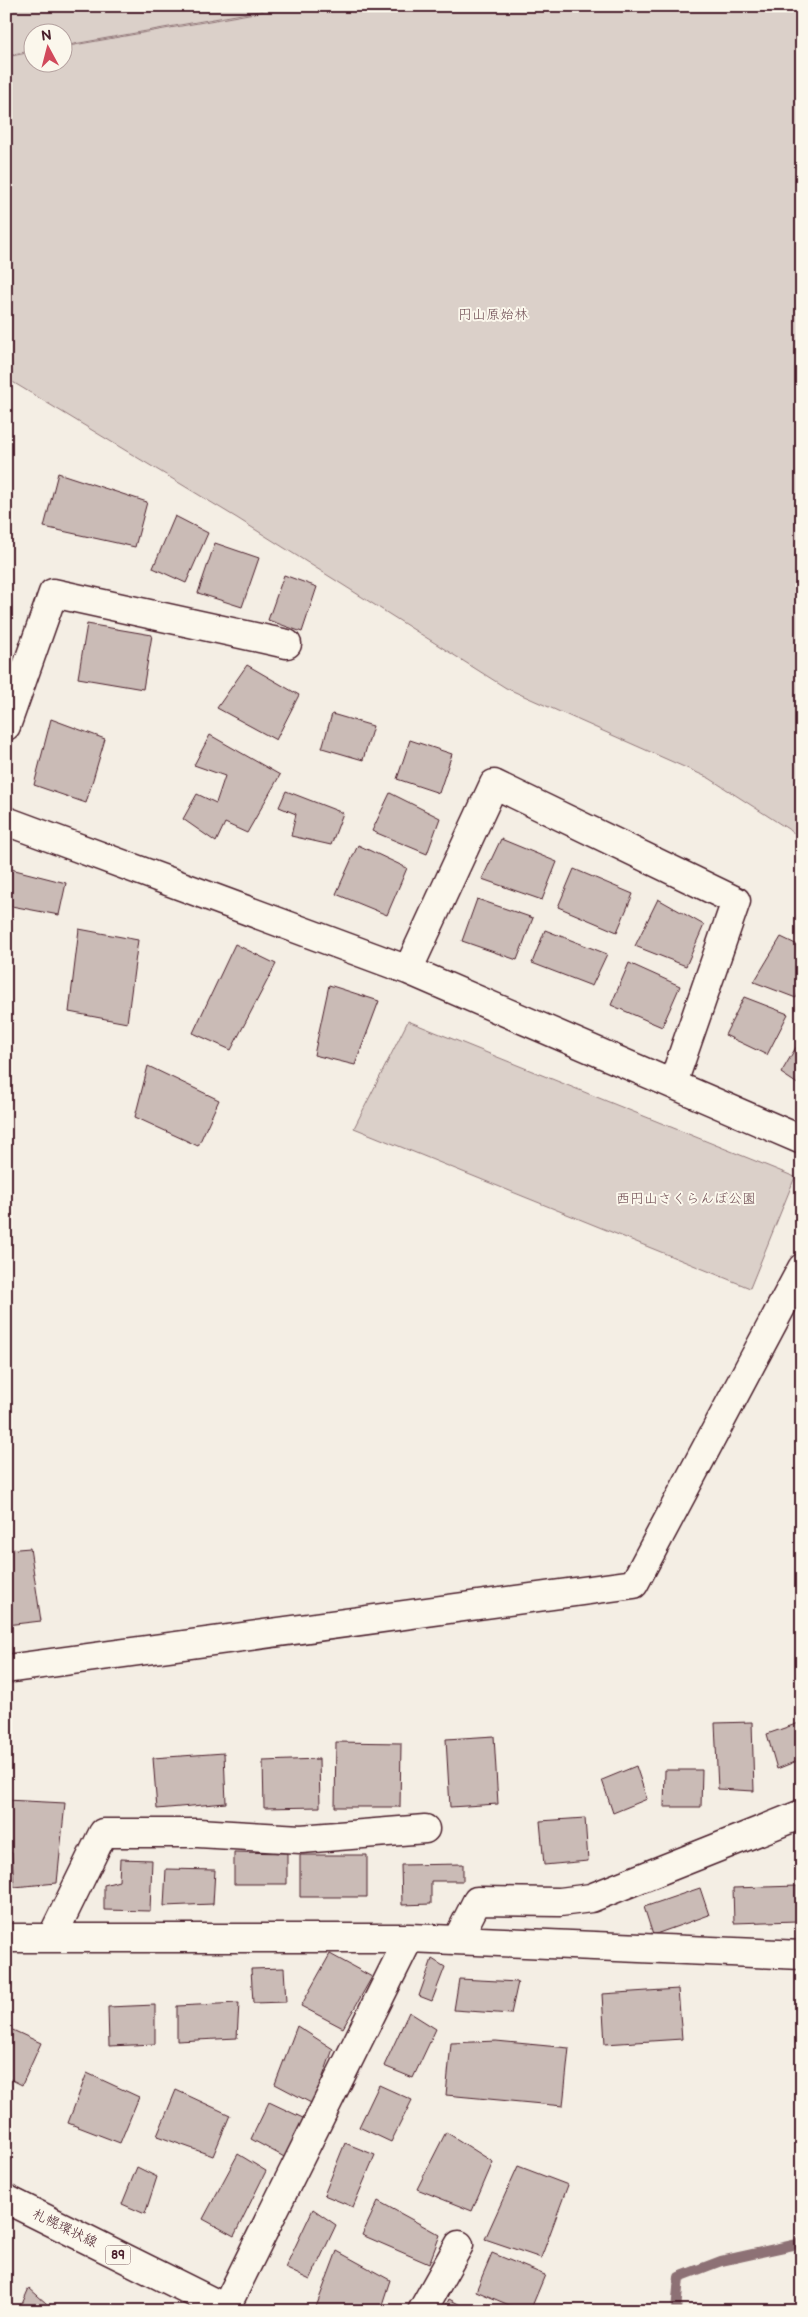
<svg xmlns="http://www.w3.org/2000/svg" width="808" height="2317" viewBox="0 0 808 2317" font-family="'Balsamiq Sans','Klee One',sans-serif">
<rect width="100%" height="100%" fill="#f4eee4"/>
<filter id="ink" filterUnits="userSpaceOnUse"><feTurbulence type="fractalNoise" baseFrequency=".02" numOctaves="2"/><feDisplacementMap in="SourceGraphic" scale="10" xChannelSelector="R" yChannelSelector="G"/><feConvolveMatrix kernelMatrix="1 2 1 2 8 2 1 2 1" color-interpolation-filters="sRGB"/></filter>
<g filter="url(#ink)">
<path fill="#dbd0c9" stroke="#92787a" d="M6,6H286L63,46L62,32H32V51L6,55Z
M294,6H802V838L709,778L506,688L237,518L6,378V57L32,52V62H62L63,47Z
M408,1021L795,1177L750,1288L354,1128Z"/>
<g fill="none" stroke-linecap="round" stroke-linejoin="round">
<path stroke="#8d7174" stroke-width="10" d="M676,2311L679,2277L721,2261L802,2243"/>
</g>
<path fill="#cabbb6" stroke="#4a1f2b" d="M58,473L147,502L135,547L44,527Z
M175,516L208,533L186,583L153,568Z
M215,543L259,558L242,607L198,593Z
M284,575L317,587L302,632L268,620Z
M87,624L152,635L143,689L78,678Z
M247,665L299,695L276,740L217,708Z
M332,714L373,726L363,760L322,748Z
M51,719L105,739L86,803L34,785Z
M210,735L280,775L247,833L225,823L216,842L183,819L197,794L216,803L225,776L194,765Z
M410,740L452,754L439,793L397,779Z
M286,791L343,813L331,845L291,836L296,814L279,807Z
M390,793L440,818L427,854L372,831Z
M501,839L557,862L542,900L482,879Z
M358,845L407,868L387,915L336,894Z
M11,869L66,883L59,915L6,905Z
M574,869L633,894L617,932L558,907Z
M477,899L533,918L517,960L462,941Z
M658,899L704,925L686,966L635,946Z
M79,929L138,940L127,1023L69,1012Z
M545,930L607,954L592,986L532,963Z
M781,937L802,947V987L796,998L754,982Z
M235,944L276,964L231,1050L193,1033Z
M629,963L680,986L662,1027L611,1005Z
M329,985L379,1001L355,1065L314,1055Z
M744,997L788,1014L767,1055L725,1035Z
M802,1037V1087L781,1073Z
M148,1066L219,1100L198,1146L135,1117Z
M30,1548L41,1621L6,1625V1550Z
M752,1722L754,1791L718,1789L715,1723Z
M802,1722V1759L777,1769L767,1734Z
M494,1736L498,1804L450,1807L446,1739Z
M336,1742L401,1743L400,1807H335Z
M224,1753L226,1803L157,1809L153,1758Z
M319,1759L320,1807L264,1808L263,1761Z
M636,1766L647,1799L613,1813L602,1780Z
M665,1770H702L701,1807H664Z
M6,1800L65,1803L57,1883L14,1887L12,1853L6,1851Z
M585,1818L588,1861L544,1865L540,1821Z
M234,1852L287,1853V1884H234Z
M300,1855H367V1897H300Z
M120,1859L152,1860L150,1911L104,1910V1885L119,1881Z
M463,1864V1881H431V1904L402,1905L401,1865Z
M166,1869L215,1870L213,1904L164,1906Z
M797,1886V1921L734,1923L733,1888Z
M700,1888L709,1915L653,1935L644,1907Z
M330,1954L372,1977L343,2028L301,2006Z
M432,1959L445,1967L432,2001L419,1996Z
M284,1968L286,2002L253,2003L251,1969Z
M459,1979L518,1982L511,2014L454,2010Z
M678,1989L682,2039L605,2044L602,1994Z
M239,2003L237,2038L177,2041V2006Z
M155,2005V2044L109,2046L108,2007Z
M409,2012L436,2029L413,2078L384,2066Z
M297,2026L333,2049L313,2104L275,2084Z
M6,2027L41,2043L22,2085L6,2077Z
M496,2041L569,2048L563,2106L446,2095L451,2043Z
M87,2073L139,2097L120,2143L68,2123Z
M379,2085L412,2100L391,2142L359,2127Z
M176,2090L230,2115L213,2156L157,2136Z
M269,2102L305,2119L288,2159L251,2139Z
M446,2132L493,2162L472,2211L417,2189Z
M345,2143L375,2155L353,2207L324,2195Z
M238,2154L266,2171L234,2236L203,2219Z
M518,2166L568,2185L541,2258L485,2239Z
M137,2167L157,2177L145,2214L122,2204Z
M378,2201L440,2235L429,2264L362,2235Z
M313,2209L336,2225L310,2280L285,2268Z
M337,2251L390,2280L380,2311H326L316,2307Z
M492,2253L545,2275L530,2311H523L476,2291Z
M29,2288L55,2311H19Z
M449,2299L472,2311H443Z"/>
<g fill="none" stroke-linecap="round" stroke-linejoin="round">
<defs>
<path id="minor" d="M6,726L53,593L287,644
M6,821L408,970L802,1140
M408,970L494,784L736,901L673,1083
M6,1669L634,1584L802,1268
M52,1937L103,1833H198L301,1839L425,1829
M6,1938H409L802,1955
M457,1940L477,1901L560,1902L591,1898L802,1814
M224,2311L409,1938
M422,2311L459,2245"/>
<path id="major" d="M6,2199L231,2311"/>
</defs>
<use href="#minor" stroke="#4a1f2b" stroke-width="31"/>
<use href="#major" stroke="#4a1f2b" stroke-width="31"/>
<use href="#minor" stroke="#fbf7ec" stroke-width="28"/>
<use href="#major" stroke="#fbf7ec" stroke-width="28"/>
</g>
</g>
<g text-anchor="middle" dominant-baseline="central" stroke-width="4" stroke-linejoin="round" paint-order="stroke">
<rect fill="#fbf7ec" stroke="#7f6065" stroke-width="1" x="105.5" y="2245.5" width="25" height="19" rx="4"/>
<g font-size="12" font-weight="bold" fill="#4a1f2b">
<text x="118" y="2255">89</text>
</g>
<g font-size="14" fill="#6e4b52" stroke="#fbf7ec">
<text x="493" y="314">円山原始林</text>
<text x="686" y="1198">西円山さくらんぼ公園</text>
</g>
<g font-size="14" fill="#4a1f2b" stroke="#fbf7ec">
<text transform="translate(65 2228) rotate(26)">札幌環状線</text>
</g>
</g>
<rect width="808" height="2317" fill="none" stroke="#fbf7ec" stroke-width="25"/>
<rect x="12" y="12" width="783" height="2292" fill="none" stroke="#4a1f2b" stroke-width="2" filter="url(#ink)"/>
<g transform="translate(48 48) rotate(353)"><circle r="24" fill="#fbf7ec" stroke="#b4a19f"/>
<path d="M0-4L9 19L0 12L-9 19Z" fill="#d1495b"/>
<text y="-8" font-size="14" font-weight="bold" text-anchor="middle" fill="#4a1f2b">N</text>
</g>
</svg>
